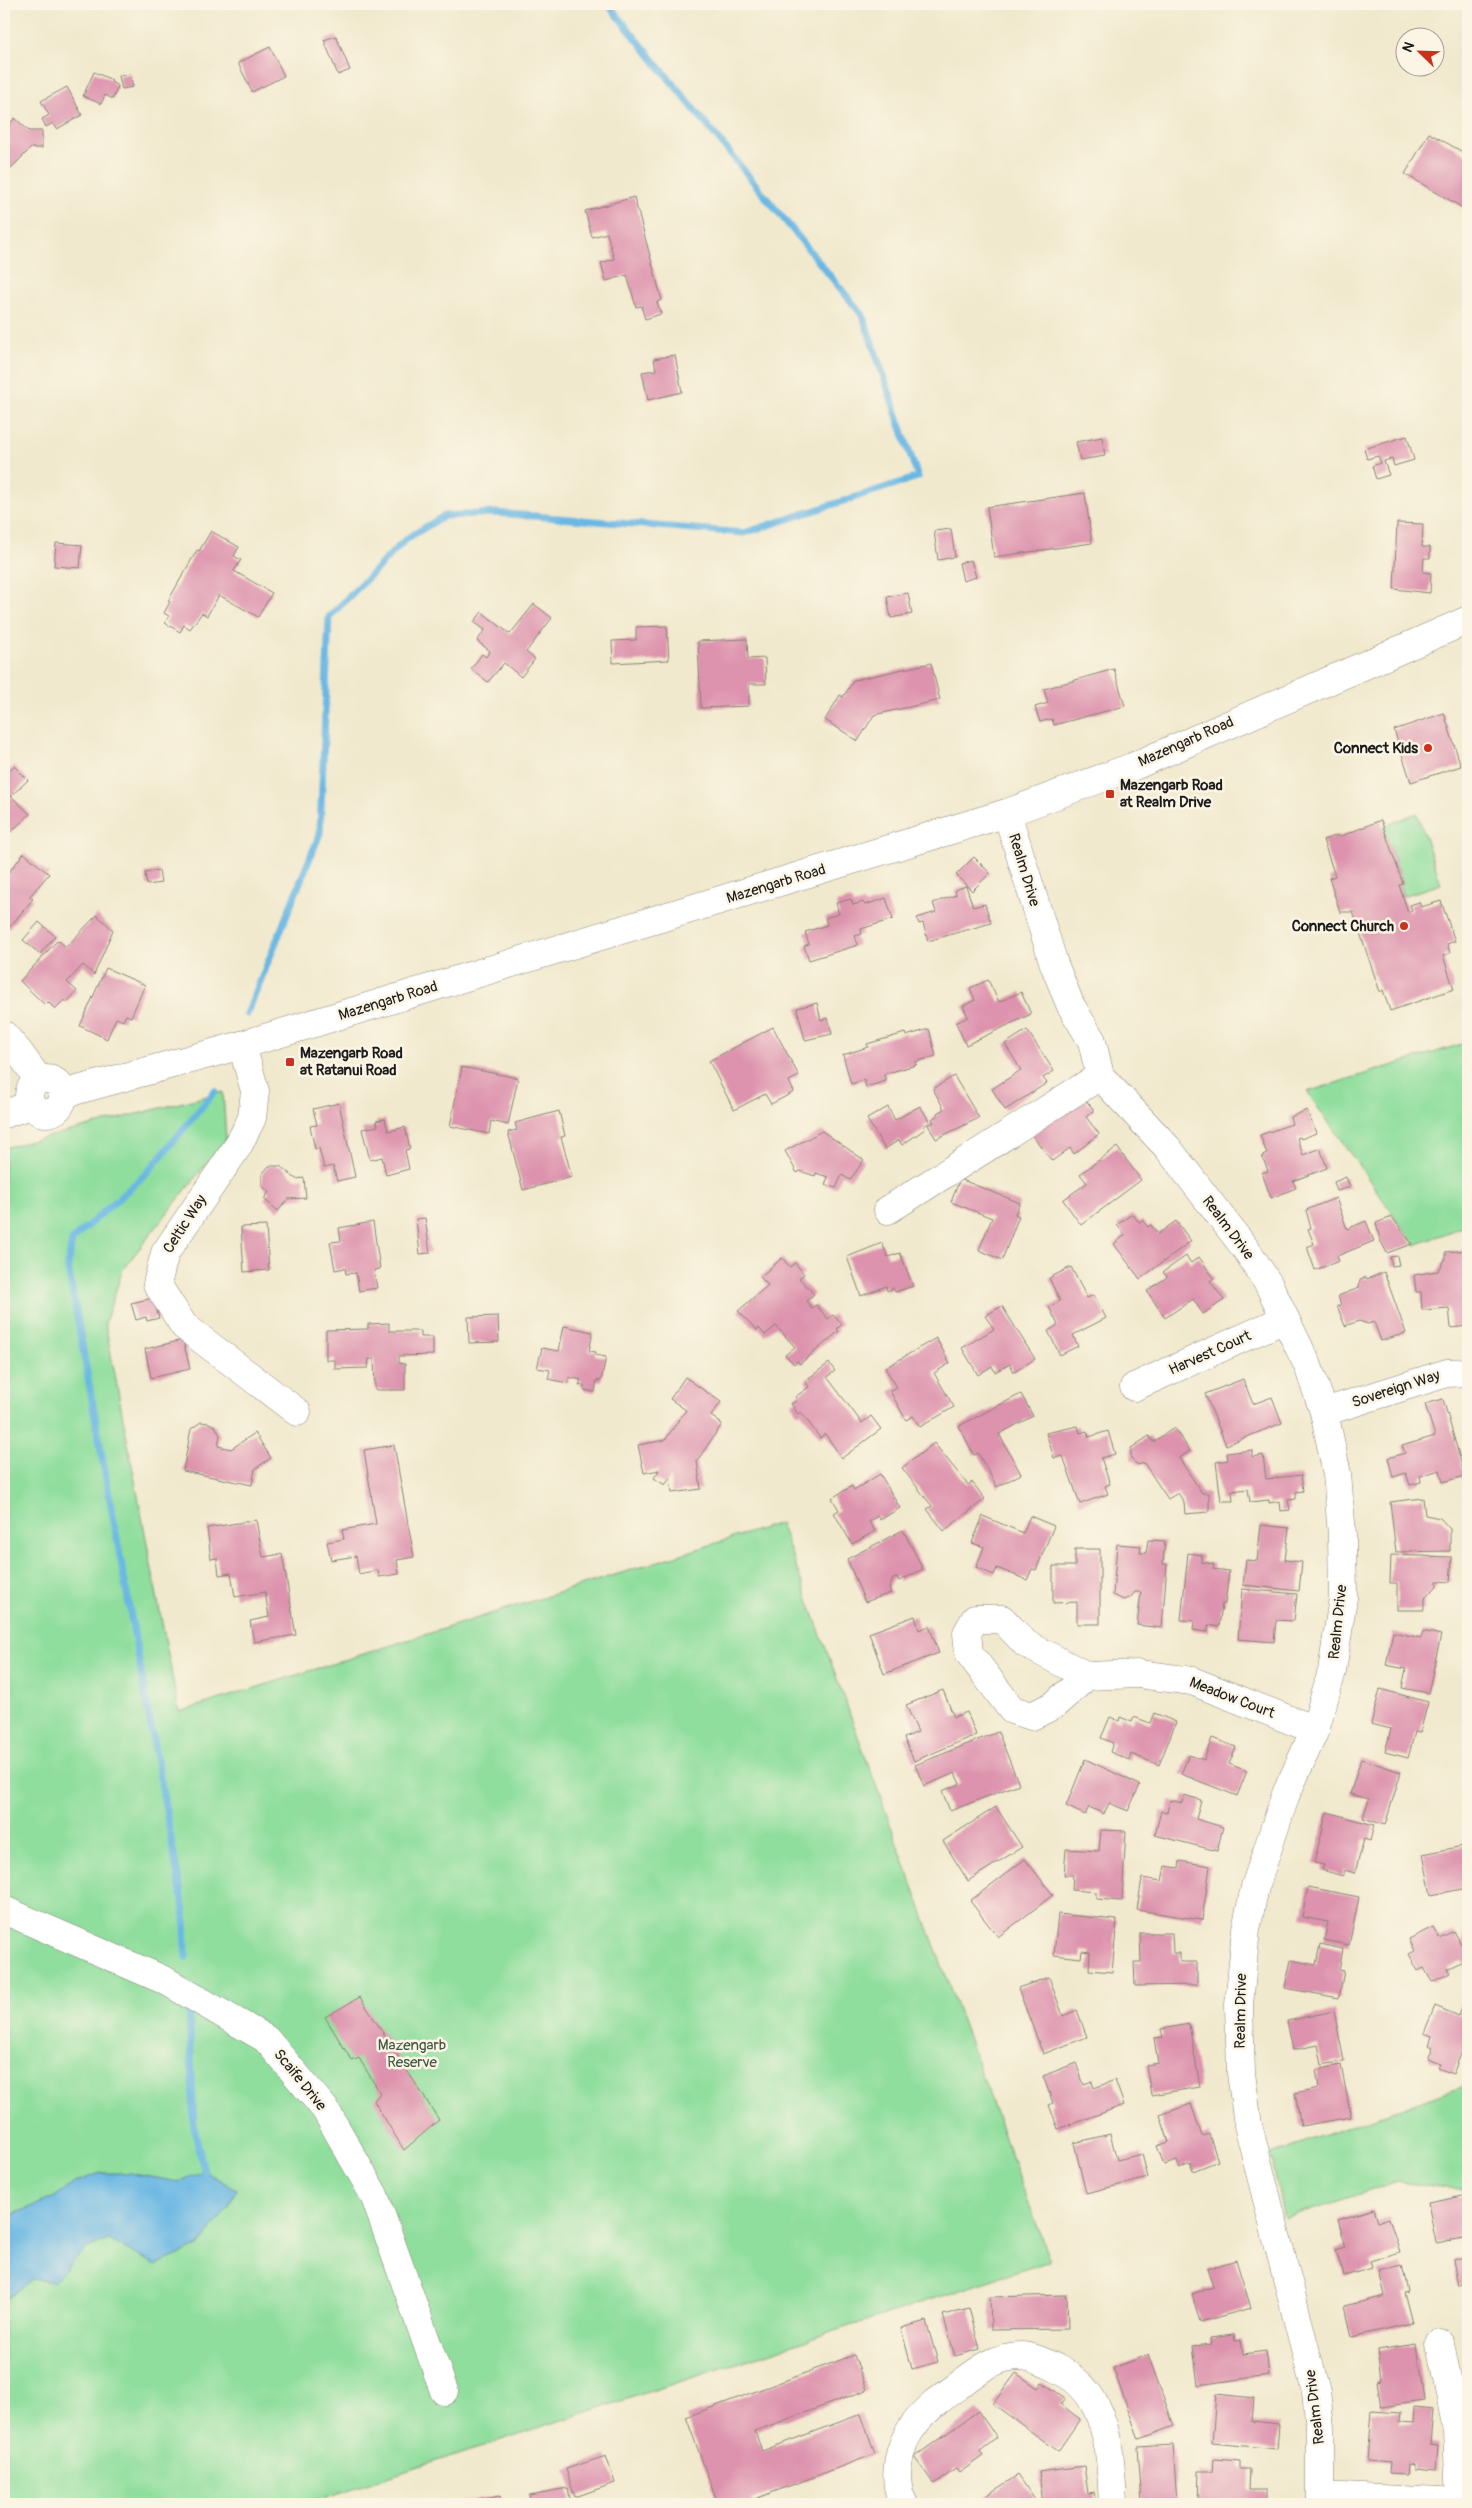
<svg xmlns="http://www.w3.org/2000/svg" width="1472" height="2508" viewBox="0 0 1472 2508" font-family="Pangolin,sans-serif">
<rect width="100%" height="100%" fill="#fcf5e5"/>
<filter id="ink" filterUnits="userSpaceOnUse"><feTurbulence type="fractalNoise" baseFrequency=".02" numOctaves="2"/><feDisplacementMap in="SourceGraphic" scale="10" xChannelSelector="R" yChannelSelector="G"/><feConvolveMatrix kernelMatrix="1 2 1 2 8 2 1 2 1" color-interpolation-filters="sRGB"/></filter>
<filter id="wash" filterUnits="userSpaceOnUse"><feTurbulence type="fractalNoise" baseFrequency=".0096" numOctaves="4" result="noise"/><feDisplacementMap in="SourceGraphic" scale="20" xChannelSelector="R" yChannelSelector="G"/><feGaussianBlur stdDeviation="1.12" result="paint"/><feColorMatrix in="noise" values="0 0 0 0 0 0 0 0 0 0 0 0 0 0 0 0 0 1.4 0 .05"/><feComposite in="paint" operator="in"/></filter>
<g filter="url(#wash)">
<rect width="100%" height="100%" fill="#f1e9cd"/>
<path fill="#8fde9d" stroke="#567d5c" d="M1417,813L1441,884L1403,896L1399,885L1403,883L1383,827Z
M1468,1042V1225L1415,1245L1307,1092Z
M223,1092L226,1139L123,1269L105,1323L179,1712L780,1523L1050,2261L305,2504H4V1148Z
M1468,2071V2190L1398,2182L1284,2218L1271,2154L1462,2087Z"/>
<path fill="#69b7e3" stroke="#426a80" d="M204,2171L236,2189L229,2206L199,2246L156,2265L109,2240L87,2248L53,2282L32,2279L4,2301V2221L9,2216L53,2198L76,2182L100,2173H129L178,2182Z"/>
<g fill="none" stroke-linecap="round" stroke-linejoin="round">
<path stroke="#69b7e3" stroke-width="7" d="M247,1014L320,833L329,617L406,539L444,516L496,513L744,533L918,477L863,316L608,4
M186,1957L185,1916L68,1267L72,1240L147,1173L215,1091
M189,2010L194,2127L204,2171"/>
</g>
<g id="blocks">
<path fill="#dd93ad" d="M336,36L350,70L338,75L324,40Z
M270,47L284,76L252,92L238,63Z
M94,72L112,80L111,82L118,86L113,99L105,95L101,104L83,96Z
M130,74L133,87L122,89L119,76Z
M67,87L82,115L57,129L53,123L46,127L42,119L49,115L41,101Z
M15,118L29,131H42V148H31L5,174L4,130Z
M1429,133L1468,155V211L1405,174Z
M634,197L662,300L657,302L661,314L645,319L641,306L636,307L627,275L606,281L601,263L614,259L607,233L592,237L585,211Z
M675,355L682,392L648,400L642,372L656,370L654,359Z
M1407,436L1414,460L1394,466L1392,459L1384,461L1389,475L1376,479L1372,466L1381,463L1378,456L1367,459L1364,449Z
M1102,437L1105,456L1080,460L1076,442Z
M1085,493L1092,543L994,557L987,507Z
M1397,523L1423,524L1422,547H1430V558H1424L1423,572L1431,573L1430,593L1394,589Z
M951,529L955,557L938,560L934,531Z
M211,531L239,547L234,556L241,560L234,571L272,593L258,617L219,595L207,616L202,613L190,629L184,625L180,632L165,623L169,616L164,613L170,602L168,601L197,550L199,551Z
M56,543L82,545L80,568L54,566Z
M971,560L976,577L963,581L959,563Z
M908,593L912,614L891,618L887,597Z
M534,604L552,618L526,652L535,659L521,677L504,663L488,682L471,669L482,654L486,657L490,651L477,641L485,630L474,622L482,612L510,634Z
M667,626L669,660L613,663L612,641L636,640V627Z
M747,639L748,659L765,658L766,684H749V706L701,708L698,641Z
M931,663L940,700L874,715L858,741L825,720L840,695L843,697L854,680Z
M1114,669L1125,706L1054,725L1052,719L1040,722L1035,707L1048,703L1044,689Z
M1444,713L1461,766L1411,782L1394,730Z
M14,766L28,780L11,796L30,814L11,832L4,825V776Z
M1381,820L1403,884L1399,885L1408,912L1412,910L1410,905L1419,902L1421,907L1441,901L1455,941L1447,944L1450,953L1443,956L1454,989L1390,1011L1383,990L1380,992L1353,912H1340L1329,878L1335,876L1323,840L1338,835L1339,837Z
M24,853L49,874L29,897L33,899L8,929L4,925V878Z
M974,857L990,873L972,891L956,875Z
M159,870L161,883L147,885L145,873Z
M966,886L973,907L985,904L991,923L928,941L923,923L919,924L917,918L936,912L933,903L956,895L955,890Z
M886,898L893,919L861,929L862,934L855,936L858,945L809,960L804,946L809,944L805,932L827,925L825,918L839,914L836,903L851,899L853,905L863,902L865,905Z
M97,915L113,930L94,975L83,965L67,982L77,991L67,1002L64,1000L55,1009L48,1002L45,1005L20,981L58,940L66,947Z
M39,922L55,936L40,954L23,940Z
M106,968L145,985L131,1017L126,1015L123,1021L116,1018L107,1039L80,1026Z
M988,980L999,1002L1021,992L1031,1014L966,1045L956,1023L968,1017L963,1006L975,1000L970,988Z
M817,1003L821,1020L828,1018L832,1034L805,1040L797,1008Z
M773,1027L799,1076L789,1081L794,1092L771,1104L765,1094L734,1110L709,1061Z
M929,1029L936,1056L915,1062L916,1065L884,1074L886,1081L866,1087L864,1080L851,1084L843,1055L868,1047L867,1044L905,1033L906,1036Z
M1027,1030L1054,1071L1043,1078L1047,1083L1005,1110L992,1089L1021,1070L1005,1044Z
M462,1067L518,1078L508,1125L491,1121L489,1134L450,1126Z
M954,1076L979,1118L936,1139L928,1125L934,1122L932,1119L938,1115L937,1113L944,1109L933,1089Z
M1079,1092L1094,1110L1086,1117L1099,1134L1074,1154L1070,1148L1052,1161L1032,1135Z
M339,1103L355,1177L337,1181L333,1166L324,1168L319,1148L315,1149L310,1126L317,1125L313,1109Z
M920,1106L930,1122L924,1126L925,1129L902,1145L899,1140L885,1149L867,1119L888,1107L895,1120Z
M1307,1110L1316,1133L1301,1139L1300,1137L1297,1138L1303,1155L1320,1148L1327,1168L1293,1181L1296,1188L1271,1198L1262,1173L1268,1171L1262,1156L1267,1154L1260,1135L1292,1124L1290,1117Z
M559,1111L565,1136L561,1137L572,1177L523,1190L508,1132L517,1130L515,1123Z
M385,1119L388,1131L405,1127L410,1149L405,1150L409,1169L386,1175L382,1157L370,1160L362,1129L378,1126L376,1121Z
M822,1131L864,1160L850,1180L842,1175L836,1188L825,1185L828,1177L816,1173L815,1176L800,1171L797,1173L785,1151Z
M1117,1147L1141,1180L1081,1225L1063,1200L1087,1183L1080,1174Z
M269,1166H280L296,1179L304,1178L306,1198L288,1199L278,1211L264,1199L269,1192L262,1186V1174Z
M1346,1177L1350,1187L1337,1191L1334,1182Z
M960,1179L1020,1203L1015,1214L1019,1216L1002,1260L979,1250L992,1218L951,1202Z
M1336,1198L1347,1229L1366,1221L1374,1241L1337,1256L1339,1261L1315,1270L1307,1247L1314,1244L1308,1229L1311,1228L1306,1210Z
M1132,1214L1139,1222L1142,1220L1148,1227L1151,1225L1158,1234L1176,1221L1191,1241L1140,1279L1114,1244L1125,1235L1117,1225Z
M1392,1217L1412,1244L1387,1253L1380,1240L1376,1223Z
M425,1218L430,1253L420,1254L416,1219Z
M373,1222L380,1269L374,1270L377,1288L359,1291L356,1273L346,1274L345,1268L335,1270L330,1242L341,1241L339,1228Z
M266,1226L269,1270L244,1272L241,1227Z
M882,1243L888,1257L900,1253L913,1286L895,1292L893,1288L887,1291L886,1286L861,1296L847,1257Z
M1468,1250V1326L1451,1328L1449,1308L1422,1310L1421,1292H1416L1414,1275L1438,1271L1446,1258V1252Z
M1186,1256L1191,1263L1199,1257L1214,1278L1210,1281L1224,1300L1203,1314L1193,1299L1165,1318L1147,1291L1167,1277L1163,1272Z
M1397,1256L1399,1265L1392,1266L1390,1257Z
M782,1258L790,1267L795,1263L804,1274L799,1278L814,1294L806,1301L812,1308L816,1305L828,1319L833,1315L842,1324L837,1329L839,1331L800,1364L797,1361L794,1364L785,1355L795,1347L776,1326L765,1335L759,1328L757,1330L738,1311L768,1285L760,1277Z
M1071,1267L1087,1298L1094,1295L1106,1318L1073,1335L1078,1346L1060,1355L1048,1331L1058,1325L1049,1307L1060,1301L1049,1278Z
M1384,1272L1406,1333L1381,1341L1374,1322L1368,1324L1359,1321L1345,1326L1337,1306L1341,1305L1338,1296L1359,1288L1360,1279L1366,1277L1367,1279Z
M153,1298L159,1318L147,1321L146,1317L136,1320L131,1303Z
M1002,1306L1035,1359L1014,1372L1010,1364L995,1372L992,1366L978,1375L962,1348L994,1329L985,1316Z
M498,1316L499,1342L469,1343L468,1317Z
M389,1323V1331H421V1337H433V1355L399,1356V1363L405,1364V1390H375L374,1359H369L368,1368L335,1369V1360H326V1330L368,1329V1324Z
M564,1326L593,1332L589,1351L596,1352L595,1355L606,1357L601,1381L597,1380L595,1392L584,1390V1386L579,1385L581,1380L569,1377L568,1383L548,1379L550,1370L537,1368L542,1348L559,1351Z
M936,1338L950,1363L934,1373L954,1407L920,1427L913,1416L906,1420L890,1391L897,1387L885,1368Z
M183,1340L190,1369L151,1378L145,1349Z
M829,1363L835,1371L827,1377L862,1423L871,1416L881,1429L842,1458L825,1434L820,1438L801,1412L798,1414L791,1404L797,1400L795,1397L809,1387L805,1381Z
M685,1377L721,1402L711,1416L722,1424L697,1461L701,1489L672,1493L670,1478L665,1485L654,1478L659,1470L644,1473L638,1445L665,1440L686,1410L670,1399Z
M1243,1379L1253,1404L1272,1397L1282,1423L1226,1445L1205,1394Z
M1021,1394L1033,1416L999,1434L1021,1474L997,1487L978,1453L974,1455L959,1426Z
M1443,1399L1465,1476L1443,1482L1440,1470L1420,1476L1421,1482L1410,1485L1406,1473L1393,1477L1388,1458L1405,1453L1402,1446L1435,1436L1425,1404Z
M201,1422L209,1423L215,1426L220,1435L218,1446L231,1449L255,1433L271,1458L255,1469L252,1485L183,1471L191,1429Z
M1078,1426L1080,1433L1087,1431L1089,1437L1108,1431L1115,1454L1101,1458L1110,1484L1105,1486L1108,1494L1080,1504L1063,1456L1054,1458L1046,1433Z
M1174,1428L1190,1451L1179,1458L1202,1493H1209V1512L1185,1514L1184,1502L1178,1493L1168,1499L1144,1463L1138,1465L1131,1459V1448L1149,1436L1153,1442Z
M934,1443L968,1485L972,1482L985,1499L944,1531L927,1509L932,1506L902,1468Z
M394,1445L414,1557L397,1560L399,1574L379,1577L378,1570L359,1574L356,1556L331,1560L327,1542L344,1539L342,1530L376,1524L364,1450Z
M1252,1450V1457L1263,1455L1266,1479L1301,1475L1303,1491L1296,1492V1499L1288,1500L1290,1510L1281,1511L1280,1501L1269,1503V1500L1250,1502L1248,1489L1232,1491L1233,1501H1221L1216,1462L1228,1460L1227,1453Z
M880,1474L900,1508L880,1520L878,1516L869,1521L875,1531L852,1544L834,1513L839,1510L832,1498L852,1486L854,1490Z
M1423,1498L1425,1515L1440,1518L1450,1529V1551L1396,1552L1390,1502Z
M983,1516L1023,1533L1030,1516L1054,1526L1036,1570L1032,1569L1027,1580L997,1568L994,1575L976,1567L984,1547L972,1543Z
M256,1520L263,1557L282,1554L296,1635L254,1642L250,1621L269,1617L265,1592L235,1597L231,1573L219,1575L217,1558L211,1559L207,1528Z
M1261,1525L1289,1528L1285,1560L1302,1562L1299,1591L1243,1585L1246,1560L1257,1561Z
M903,1530L923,1569L899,1581L897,1577L893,1579L889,1588L891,1593L865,1602L847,1559Z
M1148,1540L1165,1541L1163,1564H1167L1162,1628L1137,1625L1141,1592H1135L1131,1597L1124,1600L1113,1595L1117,1544L1141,1546L1140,1553H1146Z
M1075,1549H1100V1624H1077V1602L1053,1603V1566H1075Z
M1188,1553L1202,1555L1201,1562L1214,1564L1213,1569L1229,1571L1225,1604H1222L1219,1627L1208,1625V1632L1193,1630L1194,1621L1181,1620Z
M1391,1555L1452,1557L1450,1582L1437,1581V1586L1424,1599V1610H1397V1583H1390Z
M1242,1589L1297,1594L1294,1621L1276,1620L1274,1642L1238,1639Z
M915,1616L919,1630L929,1626L939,1653L884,1674L869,1633Z
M1423,1631L1441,1635L1428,1693L1402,1688L1406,1669L1386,1665L1393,1632L1421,1638Z
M1380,1689L1428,1702L1420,1733L1415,1732L1408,1758L1385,1752L1391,1729L1371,1724Z
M943,1690L954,1717L967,1712L976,1735L914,1761L904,1738L918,1732L906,1705Z
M1154,1713L1176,1722L1159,1765L1131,1754L1129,1760L1110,1752L1113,1743L1101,1738L1110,1717L1119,1721L1120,1717L1132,1722L1134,1717L1150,1723Z
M998,1732L1019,1784L950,1811L942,1791L960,1784L955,1773L924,1786L915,1765Z
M1212,1738L1236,1747L1229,1764L1247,1771L1237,1796L1181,1774L1189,1755L1204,1760Z
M1085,1759L1140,1785L1128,1811L1109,1803L1104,1814L1089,1807L1085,1815L1066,1806Z
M1361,1759L1401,1772L1385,1825L1363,1818L1369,1799L1350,1794Z
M1184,1795L1201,1800L1196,1819L1223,1827L1217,1851L1155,1835L1161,1811L1167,1812L1170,1800L1182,1803Z
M996,1807L1022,1847L968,1881L943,1841Z
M1327,1812L1374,1825L1370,1841L1364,1839L1355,1873L1344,1870L1343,1876L1322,1870L1324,1865L1314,1863Z
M1101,1830L1126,1831L1122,1901L1096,1899V1892L1072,1890L1073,1875H1064L1066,1849L1099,1851Z
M1468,1845V1888L1431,1895L1423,1854Z
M1025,1859L1053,1895L998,1937L970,1901Z
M1180,1861L1210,1866L1202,1920L1137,1910L1142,1878L1162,1881L1165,1866L1179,1868Z
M1308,1887L1359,1897L1349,1945L1324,1940L1328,1922L1302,1917Z
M1058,1914L1117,1920L1112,1972L1089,1970L1090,1952L1082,1951L1081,1958L1054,1955Z
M1433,1927L1439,1938L1454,1931L1461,1944L1468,1927V1966L1461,1962L1447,1969L1450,1973L1432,1982L1424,1968L1418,1971L1409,1954L1415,1951L1409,1939Z
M1140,1933H1172L1173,1953H1180V1962H1197V1985L1135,1986L1134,1962H1141Z
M1320,1944L1343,1949L1339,1970L1344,1971L1339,1998L1285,1988L1291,1960L1316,1965Z
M1049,1977L1063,2016L1077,2010L1087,2037L1043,2054L1018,1988Z
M360,1997L439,2120L404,2150L374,2101L380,2093L359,2058L352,2061L325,2017Z
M1463,2004L1468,2006V2036L1453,2074L1438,2068L1440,2064L1428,2059L1433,2047L1429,2045L1432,2036L1424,2033L1435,2006L1459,2016Z
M1334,2011L1344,2061L1322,2065L1318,2045L1293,2050L1287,2021Z
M1189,2024L1200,2087L1151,2095L1146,2065L1158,2063L1154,2038L1163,2037L1161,2029Z
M1076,2063L1084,2085L1092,2082L1094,2088L1115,2080L1124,2105L1058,2129L1049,2105L1053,2103L1043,2076Z
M1341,2065L1351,2117L1301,2126L1295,2093L1319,2088L1316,2070Z
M1191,2104L1202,2136L1209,2134L1218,2161L1193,2171L1190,2163L1179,2168L1177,2161L1164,2165L1157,2146L1169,2142L1160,2115Z
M1110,2134L1117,2160L1142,2154L1148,2178L1086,2193L1074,2143Z
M1468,2195V2237L1436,2243L1428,2203Z
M1373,2209L1377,2222L1389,2218L1400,2252L1370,2261L1372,2268L1344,2276L1336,2250L1346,2247L1338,2220Z
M1468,2256V2283L1458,2285L1453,2260Z
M1236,2260L1251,2308L1200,2322L1192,2294L1213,2287L1207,2269Z
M1402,2265L1408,2291L1404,2292L1412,2323L1352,2337L1345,2306L1385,2296L1379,2271Z
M1067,2295L1068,2329L991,2330L990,2297Z
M969,2308L980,2349L955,2356L943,2315Z
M926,2321L938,2362L912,2369L901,2328Z
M1234,2335L1235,2341L1241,2340L1243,2354L1266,2351L1269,2375L1198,2385L1193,2346L1211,2344L1210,2338Z
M1416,2344L1424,2401L1381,2407L1377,2381L1381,2380L1377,2350Z
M854,2355L867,2390L755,2431L762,2451L861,2414L875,2454L752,2500L754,2504H718L686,2417Z
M1148,2355L1174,2426L1139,2439L1113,2368Z
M1016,2373L1038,2388L1042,2382L1065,2398L1060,2404L1080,2419L1058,2451L993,2404Z
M1216,2394L1254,2398L1252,2421L1279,2424L1277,2449L1212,2443Z
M1414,2408L1433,2410L1430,2444L1438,2445L1436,2471L1414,2469V2464L1408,2463L1407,2474L1389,2473L1390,2462L1368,2460L1372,2411L1400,2413L1399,2423L1413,2424Z
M978,2411L997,2438L980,2451L983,2456L959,2473L956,2469L934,2484L914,2457Z
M1173,2445L1177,2504H1142L1138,2447Z
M606,2456L615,2483L575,2497L566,2469Z
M1214,2459L1240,2461V2469H1250L1249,2490H1266V2504H1198L1199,2471H1213Z
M1084,2466L1088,2493L1094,2492L1096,2504H1043L1039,2472Z
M1018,2475L1035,2500L1028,2504H973Z
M568,2488L571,2504H531L529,2495Z
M500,2495L502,2504H459V2503Z"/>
</g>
</g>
<g filter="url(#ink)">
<use href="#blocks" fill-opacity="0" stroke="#868274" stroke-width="1"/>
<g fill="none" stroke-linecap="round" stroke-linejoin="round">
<defs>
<path id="minor" d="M1007,813L1054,964L1070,1004L1092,1041L1100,1076L1167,1147L1248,1252L1269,1285L1308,1366L1324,1412L1337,1474L1342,1535L1343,1598L1332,1671L1315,1730L1286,1794L1255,1887L1246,1929L1239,2005L1241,2073L1248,2125L1316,2392L1320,2427V2504
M4,1035L18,1051L39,1080
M242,1045L255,1091L252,1118L238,1146L165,1253L157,1284L184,1326L297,1412
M888,1210L1100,1076
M1134,1387L1285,1319
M1324,1412L1447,1373L1468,1372
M1087,1676L1026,1644L1002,1619H975L967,1633L969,1653L1012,1710L1032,1716L1054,1705L1087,1676L1139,1674L1192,1681L1315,1730
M4,1910L166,1981L266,2039L325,2109L374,2195L444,2391
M1440,2343L1457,2430L1460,2504
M1321,2496L1461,2503
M904,2504C891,2482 898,2445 914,2425C926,2409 943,2397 959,2385C977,2371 996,2356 1020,2356C1032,2356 1046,2363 1056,2368C1073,2376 1088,2390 1096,2407C1111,2438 1111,2471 1113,2504"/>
<path id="major" d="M29 1096a17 17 0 1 1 34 0a17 17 0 1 1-34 0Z
M63,1094L242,1045L1007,813L1132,767L1468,620
M4,1114L31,1105"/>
</defs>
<use href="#minor" stroke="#868274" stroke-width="29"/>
<use href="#major" stroke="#868274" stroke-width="29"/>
<use href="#minor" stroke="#fff" stroke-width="28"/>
<use href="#major" stroke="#fff" stroke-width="28"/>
</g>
</g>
<g fill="#c8321e" stroke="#fcf5e5" stroke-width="2">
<circle cx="1428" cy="748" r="5"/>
<rect x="1105" y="789" width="10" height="10" rx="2.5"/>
<circle cx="1404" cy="926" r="5"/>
<rect x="285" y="1057" width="10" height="10" rx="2.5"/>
</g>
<g text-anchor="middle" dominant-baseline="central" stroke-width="5" stroke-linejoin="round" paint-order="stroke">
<g font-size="15" fill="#1c1c1c" stroke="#fcf5e5">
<text transform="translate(1186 742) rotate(-24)">Mazengarb Road</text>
<text transform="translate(1024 870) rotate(73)">Realm Drive</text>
<text transform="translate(776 884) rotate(-17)">Mazengarb Road</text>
<text transform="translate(388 1001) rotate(-17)">Mazengarb Road</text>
<text transform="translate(185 1224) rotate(-57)">Celtic Way</text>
<text transform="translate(1228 1228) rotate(53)">Realm Drive</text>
<text transform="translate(1210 1353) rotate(-24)">Harvest Court</text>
<text transform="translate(1396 1389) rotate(-18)">Sovereign Way</text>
<text transform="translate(1338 1622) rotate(-84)">Realm Drive</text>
<text transform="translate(1232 1698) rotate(21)">Meadow Court</text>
<text transform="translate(1241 2011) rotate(-89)">Realm Drive</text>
<text transform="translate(300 2080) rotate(51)">Scaife Drive</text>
<text transform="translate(1315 2407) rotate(-97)">Realm Drive</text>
</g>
<g font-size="15" font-weight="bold" fill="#1c1c1c" stroke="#fcf5e5" text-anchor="end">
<text x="1418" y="748">Connect Kids</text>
<text x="1120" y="785" text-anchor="start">Mazengarb Road<tspan x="1120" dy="17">at Realm Drive</tspan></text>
<text x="1394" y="926">Connect Church</text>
<text x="300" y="1053" text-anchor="start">Mazengarb Road<tspan x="300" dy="17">at Ratanui Road</tspan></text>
</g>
<g font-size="15" fill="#3e5643" stroke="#fcf5e5">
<text x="412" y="2045">Mazengarb<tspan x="412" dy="17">Reserve</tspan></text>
</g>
</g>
<rect width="1472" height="2508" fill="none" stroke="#fcf5e5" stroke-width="20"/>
<g transform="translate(1420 52) rotate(293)"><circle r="24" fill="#fcf5e5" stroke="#a29e95"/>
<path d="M0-4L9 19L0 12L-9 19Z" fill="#c8321e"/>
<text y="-8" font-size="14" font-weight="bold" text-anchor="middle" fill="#1c1c1c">N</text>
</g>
</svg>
